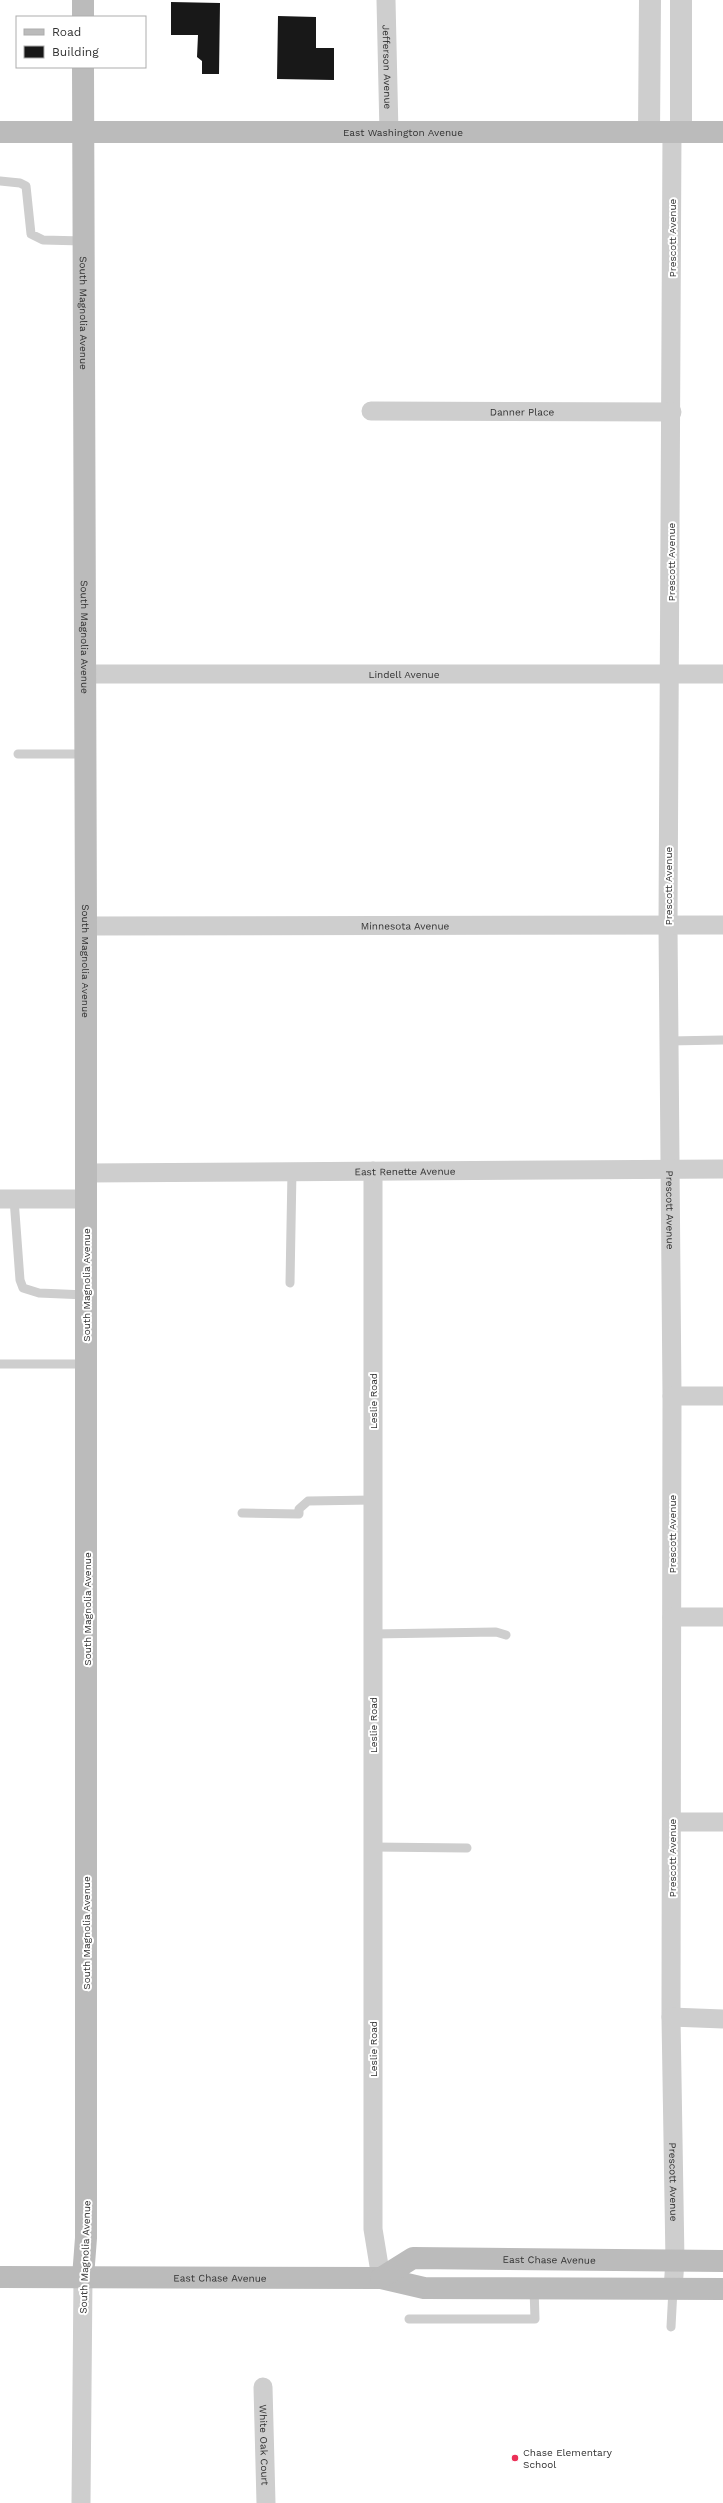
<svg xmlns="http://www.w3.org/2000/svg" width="723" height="2503" viewBox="0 0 723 2503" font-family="'Work Sans',sans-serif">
<rect width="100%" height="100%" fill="#fff"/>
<path fill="#181818" d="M171,2L220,3L219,74H202V61L197,57L198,35H171Z
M278,16L316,17V48H334V80L277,79Z"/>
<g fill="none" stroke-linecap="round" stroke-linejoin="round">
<path stroke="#cecece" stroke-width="9" d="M0,181L20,183L26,186L31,234L43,240L83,241
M18,754H85
M669,1041L723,1040
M14,1199L20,1280L23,1288L39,1293L86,1295
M290,1283L292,1171
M0,1364H86
M242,1513L299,1514V1509L308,1501L373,1500
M373,1634L496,1632L506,1635
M373,1847L467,1848
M409,2319H535L534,2288
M671,2327L673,2289"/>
<g stroke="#cecece" stroke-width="19">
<path id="s1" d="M386,0L389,133"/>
<path id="s2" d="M672,132L668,926L672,1396L671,2017L675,2261L673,2289"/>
<path id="s3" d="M371,411L672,412"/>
<path id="s4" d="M84,674H723"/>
<path id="s5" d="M86,926L723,925"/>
<path d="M373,1171V2229L381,2278"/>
<path id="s6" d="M86,1173L723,1169"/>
<path d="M0,1199H86"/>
<path d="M672,1396H723"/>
<path d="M672,1617H723"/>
<path d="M672,1822H723"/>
<path d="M671,2017L723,2019"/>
<path id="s7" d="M263,2387L266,2503"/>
<path d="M81,2503L83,2277"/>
</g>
<path stroke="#cecece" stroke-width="22" d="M649,132L650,0
M681,132V0"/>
<g stroke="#bbb" stroke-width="22">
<path d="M83,0V17"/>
<path id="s8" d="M83,67L86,926V2238L83,2277"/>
<path id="s9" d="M0,132H723"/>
<path id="s10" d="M0,2277L381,2278L424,2288L723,2289"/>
<path id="s11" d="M381,2278L413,2258L723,2261"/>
</g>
</g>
<circle fill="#eb3058" stroke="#fff" stroke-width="1.5" cx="515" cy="2458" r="4"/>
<g text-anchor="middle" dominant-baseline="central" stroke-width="4" stroke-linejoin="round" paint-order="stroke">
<g font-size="10" fill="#313131" stroke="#fff">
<text stroke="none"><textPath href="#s1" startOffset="67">Jefferson Avenue</textPath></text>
<text stroke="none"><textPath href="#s9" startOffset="403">East Washington Avenue</textPath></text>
<text transform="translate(672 238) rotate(-90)">Prescott Avenue</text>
<text stroke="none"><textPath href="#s8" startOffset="246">South Magnolia Avenue</textPath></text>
<text stroke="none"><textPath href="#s3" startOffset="151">Danner Place</textPath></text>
<text transform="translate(671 562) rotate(-90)">Prescott Avenue</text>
<text stroke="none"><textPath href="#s8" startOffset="570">South Magnolia Avenue</textPath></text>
<text stroke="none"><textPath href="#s4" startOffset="320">Lindell Avenue</textPath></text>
<text transform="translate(668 886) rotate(-90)">Prescott Avenue</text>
<text stroke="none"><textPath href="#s5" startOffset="319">Minnesota Avenue</textPath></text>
<text stroke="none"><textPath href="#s8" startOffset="894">South Magnolia Avenue</textPath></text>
<text stroke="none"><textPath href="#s6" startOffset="319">East Renette Avenue</textPath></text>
<text stroke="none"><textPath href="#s2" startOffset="1078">Prescott Avenue</textPath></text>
<text transform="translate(86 1285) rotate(-90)">South Magnolia Avenue</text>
<text transform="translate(373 1401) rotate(-90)">Leslie Road</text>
<text transform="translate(672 1534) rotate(-90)">Prescott Avenue</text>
<text transform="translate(87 1609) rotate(-90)">South Magnolia Avenue</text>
<text transform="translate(373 1725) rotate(-90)">Leslie Road</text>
<text transform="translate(672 1858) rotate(-90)">Prescott Avenue</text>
<text transform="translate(86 1933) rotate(-90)">South Magnolia Avenue</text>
<text transform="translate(373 2049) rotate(-90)">Leslie Road</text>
<text stroke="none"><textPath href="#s2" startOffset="2050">Prescott Avenue</textPath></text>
<text transform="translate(85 2257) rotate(-88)">South Magnolia Avenue</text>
<text stroke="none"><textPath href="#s11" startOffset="174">East Chase Avenue</textPath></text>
<text stroke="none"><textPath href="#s10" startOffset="220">East Chase Avenue</textPath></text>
<text stroke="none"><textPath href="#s7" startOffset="58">White Oak Court</textPath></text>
</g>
<g font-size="10" fill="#313131" stroke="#fff" text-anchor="start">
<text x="523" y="2452">Chase Elementary<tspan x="523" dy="12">School</tspan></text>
</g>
</g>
<rect x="16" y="16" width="130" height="52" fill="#ffffff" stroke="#adadad"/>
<rect x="24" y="29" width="20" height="6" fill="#bbbbbb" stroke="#adadad"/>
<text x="52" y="36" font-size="12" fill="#313131">Road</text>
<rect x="24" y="46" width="20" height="12" fill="#181818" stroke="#adadad"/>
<text x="52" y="56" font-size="12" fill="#313131">Building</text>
</svg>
